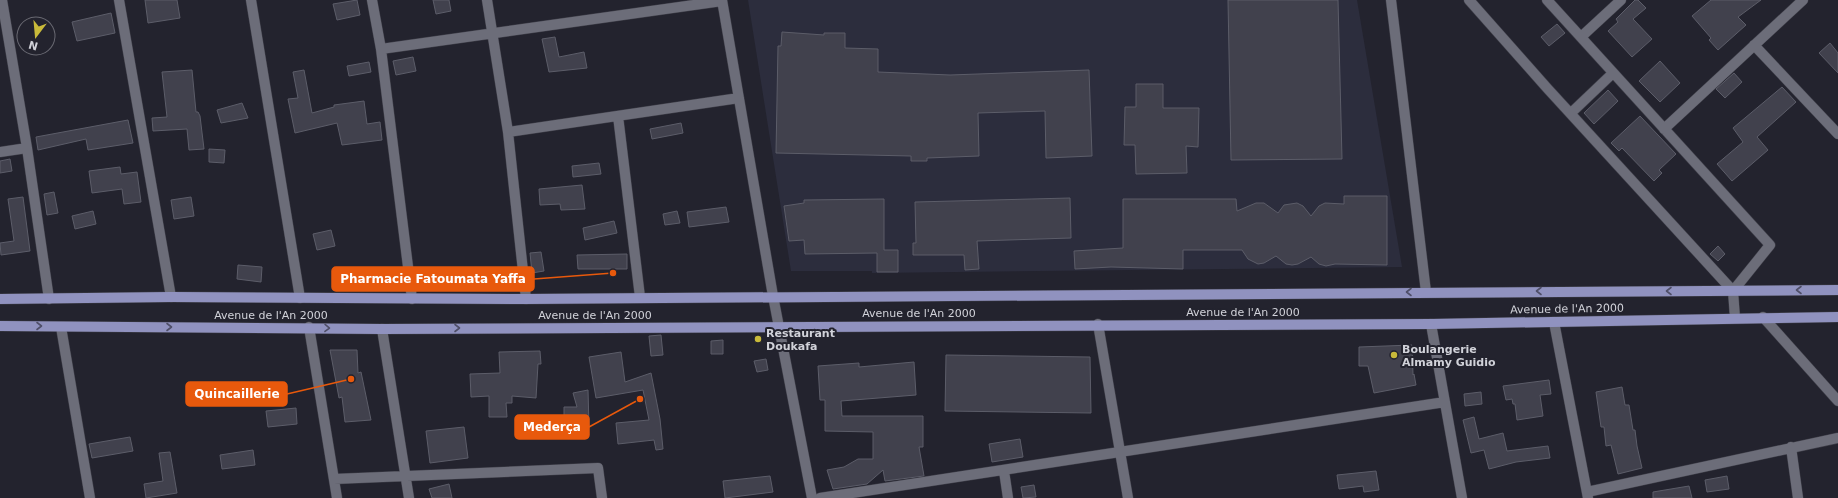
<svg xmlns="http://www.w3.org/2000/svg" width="1838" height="498" viewBox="0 0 1838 498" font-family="'DejaVu Sans',sans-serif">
<rect width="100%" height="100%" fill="#23232e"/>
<path fill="#2c2d3d" d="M748,0H1357L1402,267L872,273V271H791Z"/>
<path fill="#41414d" stroke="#5c5d69" d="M145,0H177L180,18L148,23Z
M357,0L360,15L337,20L333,4Z
M433,0H449L451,11L436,14Z
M1228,0H1338L1342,159L1231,160Z
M1635,0H1638L1646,8L1633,19L1652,39L1632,57L1608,31L1618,22L1616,19Z
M1711,0H1761L1738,17L1746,25L1718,50L1709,40L1711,38L1692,16Z
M111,13L115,33L77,41L72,22Z
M1557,24L1565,33L1549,46L1541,37Z
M782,32L824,35V33H845V48L878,49V72L950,75L1089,70L1092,156L1046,158L1045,111L978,113L979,156L927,158V161H911V156L776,153L778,46H781Z
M555,37L559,57L584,52L587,68L549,72L542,39Z
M1830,43L1838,53V73L1819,53Z
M413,57L416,71L396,75L393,61Z
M1660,61L1680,83L1660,102L1639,81Z
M369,62L371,72L349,76L347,66Z
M192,70L196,112H198L200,116L204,149L189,150L187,129L153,131L152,118L167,117L162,72Z
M304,70L312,113L334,107V105L364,101L367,124L380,122L382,140L342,145L337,123L295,133L288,99L298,98L293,72Z
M1734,73L1742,82L1725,98L1716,89Z
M1136,84H1163V108H1199L1198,147L1186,146L1187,173L1136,174L1135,145H1124L1125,107H1136Z
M1782,87L1796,102L1757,137L1768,150L1732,181L1717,164L1743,142L1733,128Z
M1608,90L1618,101L1594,124L1584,113Z
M242,103L248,118L221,123L217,110Z
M1640,116L1676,154L1659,170L1662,173L1654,181L1622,148L1619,151L1611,143Z
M128,120L133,143L88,150L86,139L38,150L36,137Z
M681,123L683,133L652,139L650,129Z
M209,149L225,150L224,163L209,162Z
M10,159L12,171L0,173V161Z
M599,163L601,174L573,177L572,166Z
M120,167L121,174L137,172L141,202L124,204L122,189L92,193L89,171Z
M582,185L585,209L561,210L560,204L540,205L539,189Z
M54,192L58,213L47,215L44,194Z
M1344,196H1387V265L1335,264L1326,266L1319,264L1311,257L1298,264L1292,265L1286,264L1276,256L1264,263L1258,264L1248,259L1242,250H1183V269L1111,267L1075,269L1074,251L1123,248V199H1236L1237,211L1256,203H1264L1278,213L1284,205L1297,203L1303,206L1311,216L1319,206L1325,203L1344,204Z
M23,197L30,251L1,255L0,243L14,241L8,199Z
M191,197L194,216L174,219L171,200Z
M1070,198L1071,238L977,241L979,269L965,270L964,255H913V243H916L915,202Z
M884,199V250H898V272H877V253L805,254L804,240L789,241L784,206L804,203V200Z
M726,207L729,222L689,227L687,212Z
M93,211L96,224L75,229L72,216Z
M677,211L680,223L665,225L663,214Z
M614,221L617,233L585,240L583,228Z
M331,230L335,246L317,250L313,234Z
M1718,246L1725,254L1718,261L1710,254Z
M541,252L544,271L532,273L530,253Z
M627,254V269H578L577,255Z
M238,265L262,267L261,282L237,279Z
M661,335L663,355L651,356L649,336Z
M723,340V354H711V341Z
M1412,345L1413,375L1414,374L1416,385L1374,393L1368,366H1359V347Z
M330,350H357L358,373L361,372L371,420L345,422L342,397L339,398Z
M540,351L541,364H538L536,398L512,396V403H506L507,417H489V396L471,397L470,374L500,373L499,352Z
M621,352L625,382L651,373L660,419L663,449L656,450L654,440L618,444L616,423L649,420L643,390L596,398L589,357Z
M946,355L1090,357L1091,413L945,411Z
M766,359L768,370L757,372L754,361Z
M914,362L916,395L841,401L842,416H923V447H919L924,476L885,481L883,470L867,484L833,489L827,470L844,467L858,459H873V432L825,431V400H820L818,366L859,363V367Z
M1549,380L1551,394L1540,395L1543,416L1517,420L1515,404H1513L1512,399L1506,400L1503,386Z
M1622,387L1625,405H1629L1633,430H1635L1637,446L1642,468L1618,474L1611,445L1606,446L1604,427H1601L1596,392Z
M588,390L589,426H564V407H577L573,393Z
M1481,392L1482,404L1465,406L1464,394Z
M296,408L297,424L268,427L266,411Z
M1474,417L1479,439L1503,433L1507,451L1548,446L1550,458L1516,462L1489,469L1484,450L1471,453L1463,420Z
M464,427L468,458L430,463L426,431Z
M130,437L133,451L92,458L89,444Z
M1020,439L1023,457L992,462L989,444Z
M253,450L255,465L222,469L220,455Z
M170,452L177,493L146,498L144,484L163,481L159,453Z
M1376,471L1379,490L1364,492L1363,486L1339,489L1337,475Z
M770,476L773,492L725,498L723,481Z
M1727,476L1729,489L1707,492L1705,480Z
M449,484L452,498H432L429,489Z
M1034,485L1036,497L1023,498L1021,487Z
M1689,486L1692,498H1653V492Z"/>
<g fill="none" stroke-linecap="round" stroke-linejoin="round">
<defs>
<path id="street" d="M2,0L27,148L49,299
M119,0L171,297
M251,0L300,298
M372,0L381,49L412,299
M487,0L508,132L526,299
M722,0L773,296L812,498
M1391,0L1426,292
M1469,0L1547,88L1733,291L1735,318
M1547,0L1770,245L1733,291
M1581,37L1621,0
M1754,45L1838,134
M381,49L722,1
M1571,113L1613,73
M618,116L640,297
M1664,129L1803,0
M508,132L739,98
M0,152L27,148
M1763,317L1838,401
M1554,322L1588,498
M1098,324L1128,498
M1431,324L1462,498
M61,327L90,498
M309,327L337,498
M382,329L409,498
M1791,447L1798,498
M1004,471L1008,498
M334,479L598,468L602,498
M1587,492L1838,438
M820,498L1445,402"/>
<path id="primary" d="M0,299L171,297L526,299L1838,290
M0,326L382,329L1431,324L1838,317"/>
</defs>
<use href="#street" stroke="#3f3f49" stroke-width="11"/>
<use href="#primary" stroke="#3f3f49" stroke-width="11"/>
<use href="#street" stroke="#6c6d79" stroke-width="10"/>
<use href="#primary" stroke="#9092bf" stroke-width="10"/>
</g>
<defs><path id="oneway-chevron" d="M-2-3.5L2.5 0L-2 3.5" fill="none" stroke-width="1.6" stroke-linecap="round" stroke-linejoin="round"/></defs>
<g stroke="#4f4f68">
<use href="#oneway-chevron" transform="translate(1799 290) rotate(180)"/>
<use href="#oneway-chevron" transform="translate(1539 291) rotate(180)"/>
<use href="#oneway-chevron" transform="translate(1669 291) rotate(180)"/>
<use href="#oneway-chevron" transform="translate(1409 292) rotate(180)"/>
<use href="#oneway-chevron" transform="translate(39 326)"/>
<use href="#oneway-chevron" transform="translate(169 327)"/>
<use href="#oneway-chevron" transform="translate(327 328) rotate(1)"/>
<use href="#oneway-chevron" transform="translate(457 328)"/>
</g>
<g fill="#c9ba3a" stroke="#23232e" stroke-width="1.5">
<circle cx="758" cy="339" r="4"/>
<circle cx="1394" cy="355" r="4"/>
</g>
<g text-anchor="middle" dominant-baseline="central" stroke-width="4" stroke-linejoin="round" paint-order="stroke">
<g font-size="11" fill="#d1d2d9" stroke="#23232e">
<text transform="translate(1567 309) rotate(-1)">Avenue de l'An 2000</text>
<text x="1243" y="312">Avenue de l'An 2000</text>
<text x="919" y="313">Avenue de l'An 2000</text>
<text x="271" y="315">Avenue de l'An 2000</text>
<text x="595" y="315">Avenue de l'An 2000</text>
</g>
<g font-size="11" font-weight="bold" fill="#d1d2d9" stroke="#23232e" text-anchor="start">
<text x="766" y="333">Restaurant<tspan x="766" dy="13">Doukafa</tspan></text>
<text x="1402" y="349">Boulangerie<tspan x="1402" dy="13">Almamy Guidio</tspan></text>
</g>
</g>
<path fill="none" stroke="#e8590c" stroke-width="1.5" d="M613 273L534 279M351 379L287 394M640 399L589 427"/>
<g fill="#e8590c" stroke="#23232e" stroke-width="1.5">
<circle cx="613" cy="273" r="4"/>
<circle cx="351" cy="379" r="4"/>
<circle cx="640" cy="399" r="4"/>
</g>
<g fill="#e8590c" stroke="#e8590c" stroke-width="1.5">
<rect x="332" y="267" width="202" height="24" rx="4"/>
<rect x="186" y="382" width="101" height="24" rx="4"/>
<rect x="515" y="415" width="74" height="24" rx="4"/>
</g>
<g font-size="12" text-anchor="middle" font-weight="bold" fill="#fff">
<text x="433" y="283">Pharmacie Fatoumata Yaffa</text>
<text x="237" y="398">Quincaillerie</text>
<text x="552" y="431">Mederça</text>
</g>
<g transform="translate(36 36) rotate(196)"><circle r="19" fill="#23232e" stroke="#696972"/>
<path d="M0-3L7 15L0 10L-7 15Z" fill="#c9ba3a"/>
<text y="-6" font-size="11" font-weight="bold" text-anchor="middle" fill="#d1d2d9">N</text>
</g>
</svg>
